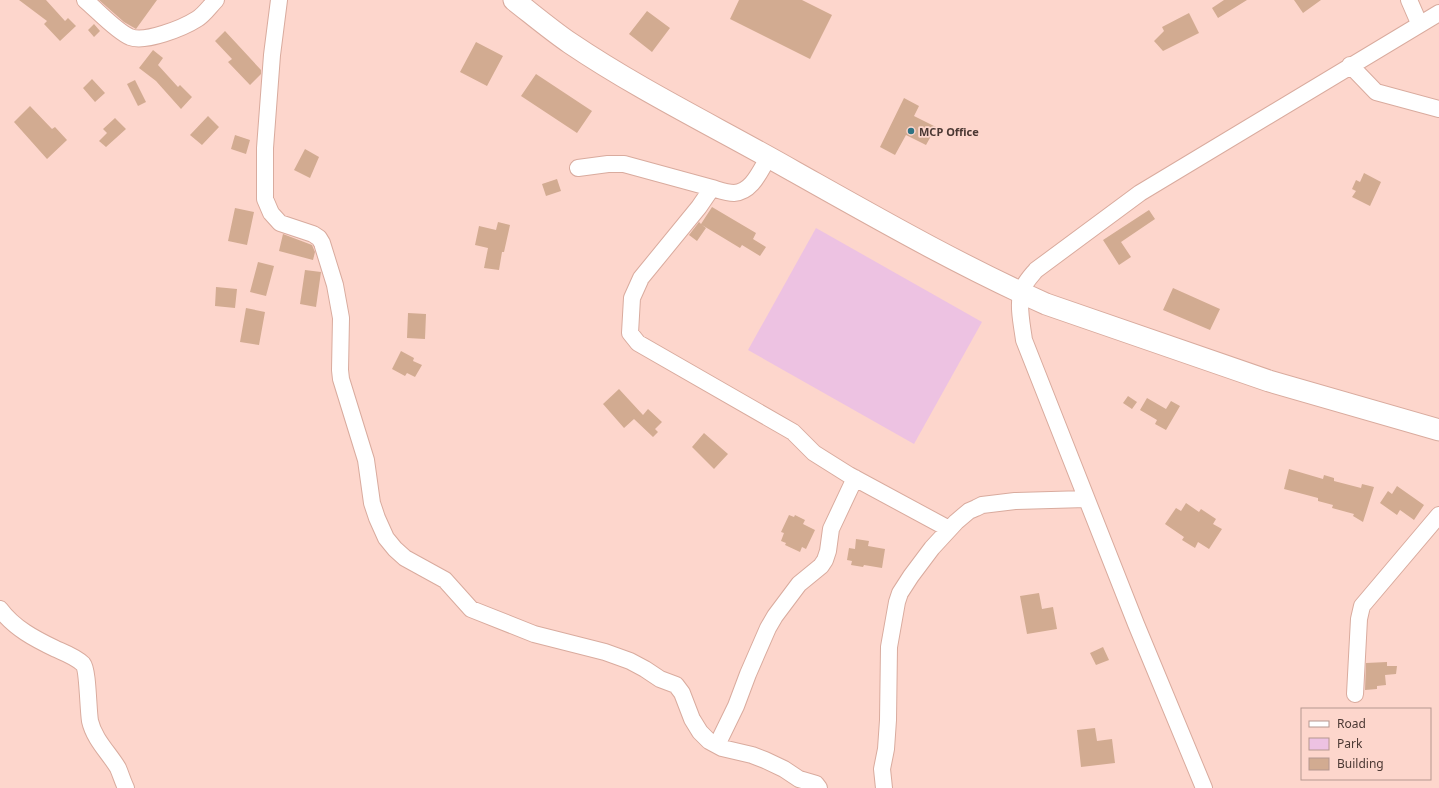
<svg xmlns="http://www.w3.org/2000/svg" width="1439" height="788" viewBox="0 0 1439 788" font-family="'Noto Sans',sans-serif">
<rect width="100%" height="100%" fill="#fdd6cc"/>
<path fill="#edc2e2" d="M816,228L982,322L914,444L748,350Z"/>
<path fill="#d2ab91" d="M19,0H46L65,21L68,18L76,26L60,41L44,24L47,21Z
M99,0H157L136,29L124,22Z
M739,0H802L832,15L810,59L730,19Z
M1224,0H1247L1218,18L1212,8Z
M1294,0H1321L1303,13Z
M647,11L670,28L652,52L629,34Z
M1189,13L1199,33L1163,51L1154,41L1164,31L1162,27Z
M94,24L100,31L94,37L88,30Z
M225,31L261,70V74L250,85L228,62L232,59L215,41Z
M476,42L503,56L487,86L460,72Z
M153,50L163,58L158,65L178,87L180,85L192,97L181,109L156,81L139,68Z
M536,74L592,111L577,133L521,96Z
M92,79L105,93L95,102L83,88Z
M135,80L146,102L138,106L127,84Z
M904,98L919,106L914,116L936,127L926,145L906,135L895,155L880,147Z
M30,106L52,129L55,127L67,140L47,159L14,122Z
M208,116L219,127L202,145L190,135Z
M115,118L126,129L106,147L99,141L107,133L103,129Z
M235,135L250,140L246,154L231,149Z
M305,149L319,157L310,178L294,170Z
M1364,173L1381,182L1370,206L1352,197L1356,191L1352,189L1356,180L1360,182Z
M557,179L561,191L546,196L542,184Z
M712,207L756,233L753,239L766,247L760,256L742,245L740,248L702,225L706,228L697,241L689,235L699,222L701,224Z
M235,208L254,212L247,245L228,241Z
M1149,210L1155,219L1121,242L1131,257L1119,265L1103,240Z
M498,222L510,225L504,252H502L499,270L484,268L488,248L475,245L479,226L496,230Z
M283,234L312,245L315,252L313,260L279,251Z
M258,262L274,266L266,296L250,292Z
M305,270L321,272L316,307L300,304Z
M216,287L237,289L235,308L215,306Z
M1173,288L1220,309L1210,330L1163,310Z
M246,308L265,312L259,345L240,342Z
M408,313L426,314L425,339L407,338Z
M401,351L414,358L413,361L422,365L415,377L407,373L405,376L392,369Z
M619,389L643,415L648,409L662,422L655,429L658,432L653,437L634,419L624,428L603,404Z
M1128,396L1137,402L1132,409L1123,403Z
M1147,398L1166,409L1171,401L1180,406L1166,430L1155,424L1157,420L1140,410Z
M704,433L728,454L714,469L692,447Z
M1289,469L1323,479L1324,475L1334,478V481L1361,488L1362,484L1374,487L1363,522L1353,516L1354,514L1332,508L1333,505L1318,501V498L1284,489Z
M1397,486L1424,505L1414,520L1400,510L1397,515L1380,503L1388,491L1392,494Z
M1186,503L1199,512L1201,509L1216,519L1213,524L1222,529L1209,549L1198,542L1195,548L1182,540L1184,537L1165,524L1176,508L1181,511Z
M789,515L794,517L795,515L805,520L803,524L815,530L806,549L802,547L800,552L785,545L786,543L781,541L784,533L781,532Z
M856,539L869,541L868,546L885,549L882,568L864,565L863,567L851,565L852,561L847,560L849,548L855,549Z
M1039,593L1042,609L1053,607L1057,629L1027,634L1020,596Z
M1103,647L1109,660L1096,665L1090,653Z
M1387,662V666H1397L1396,674L1385,675L1386,685L1377,686V689L1365,690L1366,663Z
M1095,728L1097,741L1112,739L1115,763L1081,767L1077,730Z"/>
<g fill="none" stroke-linecap="round" stroke-linejoin="round">
<defs>
<path id="minor" d="M85,0C97,10 116,31 130,37C145,43 183,28 197,19C204,15 210,6 216,0
M279,0L272,55L265,148V199L271,213L280,223L313,234L319,238L322,243L335,285L341,318L340,370L341,379L366,460L372,503L377,518L386,538L395,549L405,558L445,580L471,609L534,634L605,652L630,661L645,669L660,679L676,685L682,693L692,719L700,732L709,741L722,748L752,755L765,760L784,769L799,779L816,784L819,788
M1409,0L1419,23
M1350,65L1376,92L1439,109
M768,158C760,171 752,192 734,193C727,193 719,190 712,188L699,207L641,278L632,298L630,333L638,343L793,432L814,453L849,475L949,529
M578,168L608,164H624L712,188
M0,609C14,628 35,639 56,649C65,653 76,657 83,664C88,670 88,709 90,721C94,739 109,753 118,768C121,775 123,782 126,788
M1355,694L1359,619L1362,606L1439,515
M717,745L736,706L748,674L768,628L775,616L799,584L821,566L825,560L828,551L831,529L855,478
M884,788L882,769L886,749L888,720L889,647L897,602L900,593L911,576L932,548L956,522L969,511L976,508L982,505L1015,501L1086,499
M1204,788L1136,624L1024,340C1022,325 1018,308 1021,293C1023,284 1031,276 1036,270L1140,193L1439,13"/>
<path id="major" d="M514,0C532,14 551,30 570,43C641,91 720,129 795,172C877,218 959,265 1046,304L1269,381L1439,430"/>
</defs>
<use href="#minor" stroke="#d9ab9e" stroke-width="18"/>
<use href="#major" stroke="#d9ab9e" stroke-width="23"/>
<use href="#minor" stroke="#fff" stroke-width="16"/>
<use href="#major" stroke="#fff" stroke-width="21"/>
</g>
<circle fill="#2f7383" stroke="#fdd6cc" stroke-width="1.5" cx="911" cy="131" r="4"/>
<g text-anchor="middle" dominant-baseline="central" stroke-width="3.5" stroke-linejoin="round" paint-order="stroke">
<g font-size="11" font-weight="bold" fill="#4b3833" stroke="#fdd6cc" text-anchor="start">
<text x="919" y="131">MCP Office</text>
</g>
</g>
<rect x="1301" y="708" width="130" height="72" fill="#fdd6cc" stroke="#b6978f"/>
<rect x="1309" y="721" width="20" height="6" fill="#ffffff" stroke="#b6978f"/>
<text x="1337" y="728" font-size="12" fill="#4b3833">Road</text>
<rect x="1309" y="738" width="20" height="12" fill="#edc2e2" stroke="#b6978f"/>
<text x="1337" y="748" font-size="12" fill="#4b3833">Park</text>
<rect x="1309" y="758" width="20" height="12" fill="#d2ab91" stroke="#b6978f"/>
<text x="1337" y="768" font-size="12" fill="#4b3833">Building</text>
</svg>
